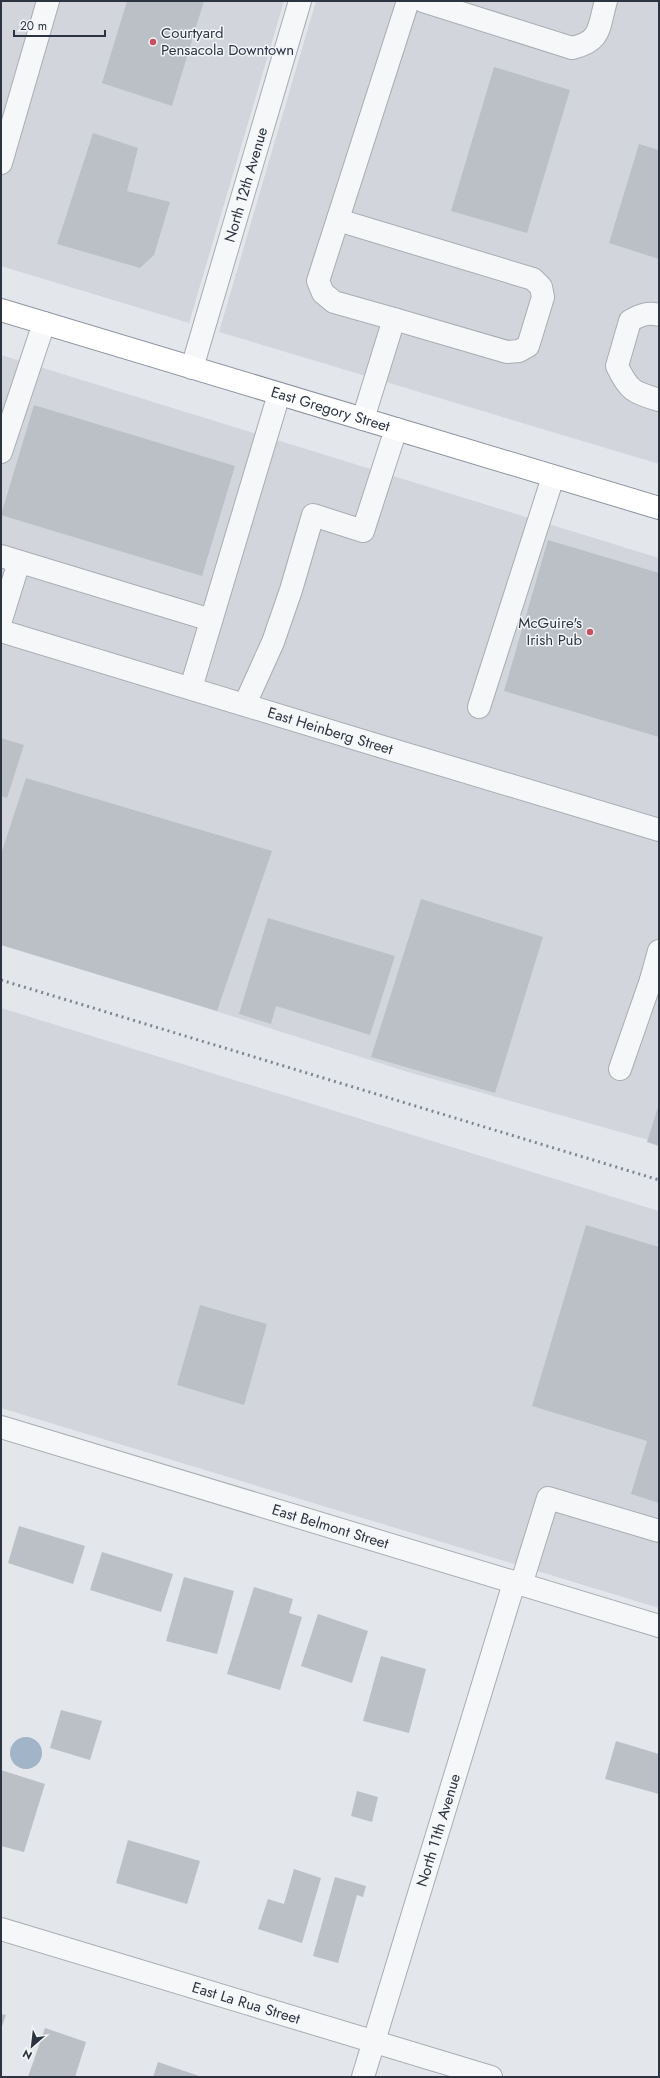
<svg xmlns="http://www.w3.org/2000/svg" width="660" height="2078" viewBox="0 0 660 2078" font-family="Jost,sans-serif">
<rect width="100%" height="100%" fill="#e3e6ea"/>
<path fill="#d2d5dc" d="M1,1H284L189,323L1,266Z
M316,1H659V464L219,332Z
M1,355L659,558V1143L408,1072L1,943Z
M1,1008L659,1211V1608L1,1408Z"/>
<path fill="#a1b4c8" d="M10 1753a16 16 0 1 1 32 0a16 16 0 1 1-32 0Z"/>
<path fill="#bbc0c7" d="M127,1H204L172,106L102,83Z
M494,67L570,90L527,233L451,211Z
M93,133L138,148L127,191L170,202L154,255L140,268L57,244Z
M639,144L659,150V259L609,243Z
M34,405L235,466L202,576L1,515Z
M548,540L659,573V737L504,691Z
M1,738L24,745L7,798L1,796Z
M26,778L272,851L217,1011L1,945V854Z
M421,899L543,937L495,1093L371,1057Z
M268,918L395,956L370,1035L276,1006L271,1024L239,1014Z
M659,1104V1146L647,1142Z
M586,1225L659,1247V1503L631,1494L647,1441L532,1406Z
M200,1305L267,1324L244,1405L177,1385Z
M19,1526L85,1546L73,1584L8,1563Z
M102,1552L173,1574L161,1612L90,1590Z
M184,1577L234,1591L217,1654L166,1641Z
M254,1587L293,1599L289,1613L302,1617L280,1690L227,1674Z
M318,1614L368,1631L352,1683L301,1666Z
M381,1656L426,1669L409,1733L363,1721Z
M61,1710L102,1721L90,1760L50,1748Z
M616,1741L659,1754V1794L605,1779Z
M1,1770L45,1784L24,1852L1,1846Z
M357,1791L378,1797L372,1822L351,1816Z
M128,1840L200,1861L187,1904L116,1883Z
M294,1869L321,1878L302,1943L258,1929L268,1899L284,1904Z
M335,1877L366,1886L363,1897L357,1895L338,1963L313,1956Z
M1,2014L6,2015L1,2029Z
M45,2028L86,2042L75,2077H28Z
M158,2062L202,2077H153Z"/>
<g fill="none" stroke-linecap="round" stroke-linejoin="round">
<defs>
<g id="minor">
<path d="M423,1L572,48C602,41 598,28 606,1"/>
<path d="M1,163L48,1"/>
<path d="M338,220L533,279L541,287L543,297L528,346L519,351L507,352L394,319"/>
<path d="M659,315C648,312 640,315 630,321L617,366C629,391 633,392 659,400"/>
<path id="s1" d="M192,368L300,1"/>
<path d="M363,419L394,319L334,302L323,293L318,281L408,1"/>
<path d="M1,452L44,323"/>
<path d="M1,556L211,620"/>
<path d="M1,620L19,562"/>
<path id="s2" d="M1,631C221,697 439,765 659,830"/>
<path d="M191,688L279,394"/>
<path d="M245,704L273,642L291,590L313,515L363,531L396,429"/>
<path d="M479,707L553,477"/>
<path d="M651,980L659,951"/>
<path d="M620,1069L651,980L659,982"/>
<path id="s3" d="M1,1427L659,1626"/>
<path d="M521,1585L548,1498L659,1531"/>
<path id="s4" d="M1,1929L491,2077"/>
<path id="s5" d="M363,2077L514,1583"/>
</g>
<g id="highway">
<path id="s6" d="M1,310L659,508"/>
</g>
</defs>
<use href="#minor" stroke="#a8adb4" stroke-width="24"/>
<use href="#highway" stroke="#8c94a0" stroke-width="24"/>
<use href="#minor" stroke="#f6f7f9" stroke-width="22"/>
<use href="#highway" stroke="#fff" stroke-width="22"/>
<path stroke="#7e8693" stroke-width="3" stroke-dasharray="2 4" stroke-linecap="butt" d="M1,980L659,1180"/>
</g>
<g fill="#c65164" stroke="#f3f5f8" stroke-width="1.5">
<circle cx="153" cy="42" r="4"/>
<circle cx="590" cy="632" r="4"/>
</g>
<g text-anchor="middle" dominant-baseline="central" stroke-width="3" stroke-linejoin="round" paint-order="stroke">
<g font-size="15" fill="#2c3442" stroke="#f3f5f8" text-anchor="start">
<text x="161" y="33">Courtyard<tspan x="161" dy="17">Pensacola Downtown</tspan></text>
<text x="582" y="623" text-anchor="end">McGuire's<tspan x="582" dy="17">Irish Pub</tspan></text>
</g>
<g font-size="15" fill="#2c3442" stroke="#f3f5f8">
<text stroke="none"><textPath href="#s1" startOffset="191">North 12th Avenue</textPath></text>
<text stroke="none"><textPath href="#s6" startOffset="344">East Gregory Street</textPath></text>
<text stroke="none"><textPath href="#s2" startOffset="344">East Heinberg Street</textPath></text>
<text stroke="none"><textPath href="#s3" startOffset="344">East Belmont Street</textPath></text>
<text stroke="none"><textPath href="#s5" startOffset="258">North 11th Avenue</textPath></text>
<text stroke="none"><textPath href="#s4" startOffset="256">East La Rua Street</textPath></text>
</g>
</g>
<rect width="660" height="2078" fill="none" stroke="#2c3442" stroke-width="4"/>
<g transform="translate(32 2046) rotate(208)" stroke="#f3f5f8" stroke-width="3" paint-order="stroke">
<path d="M0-3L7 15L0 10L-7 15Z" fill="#2c3442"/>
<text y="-6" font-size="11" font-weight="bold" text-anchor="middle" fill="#2c3442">N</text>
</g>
<path d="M14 30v6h91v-6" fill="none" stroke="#2c3442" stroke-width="2"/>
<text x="20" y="30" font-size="12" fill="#2c3442" stroke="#f3f5f8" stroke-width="3" paint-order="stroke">20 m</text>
</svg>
